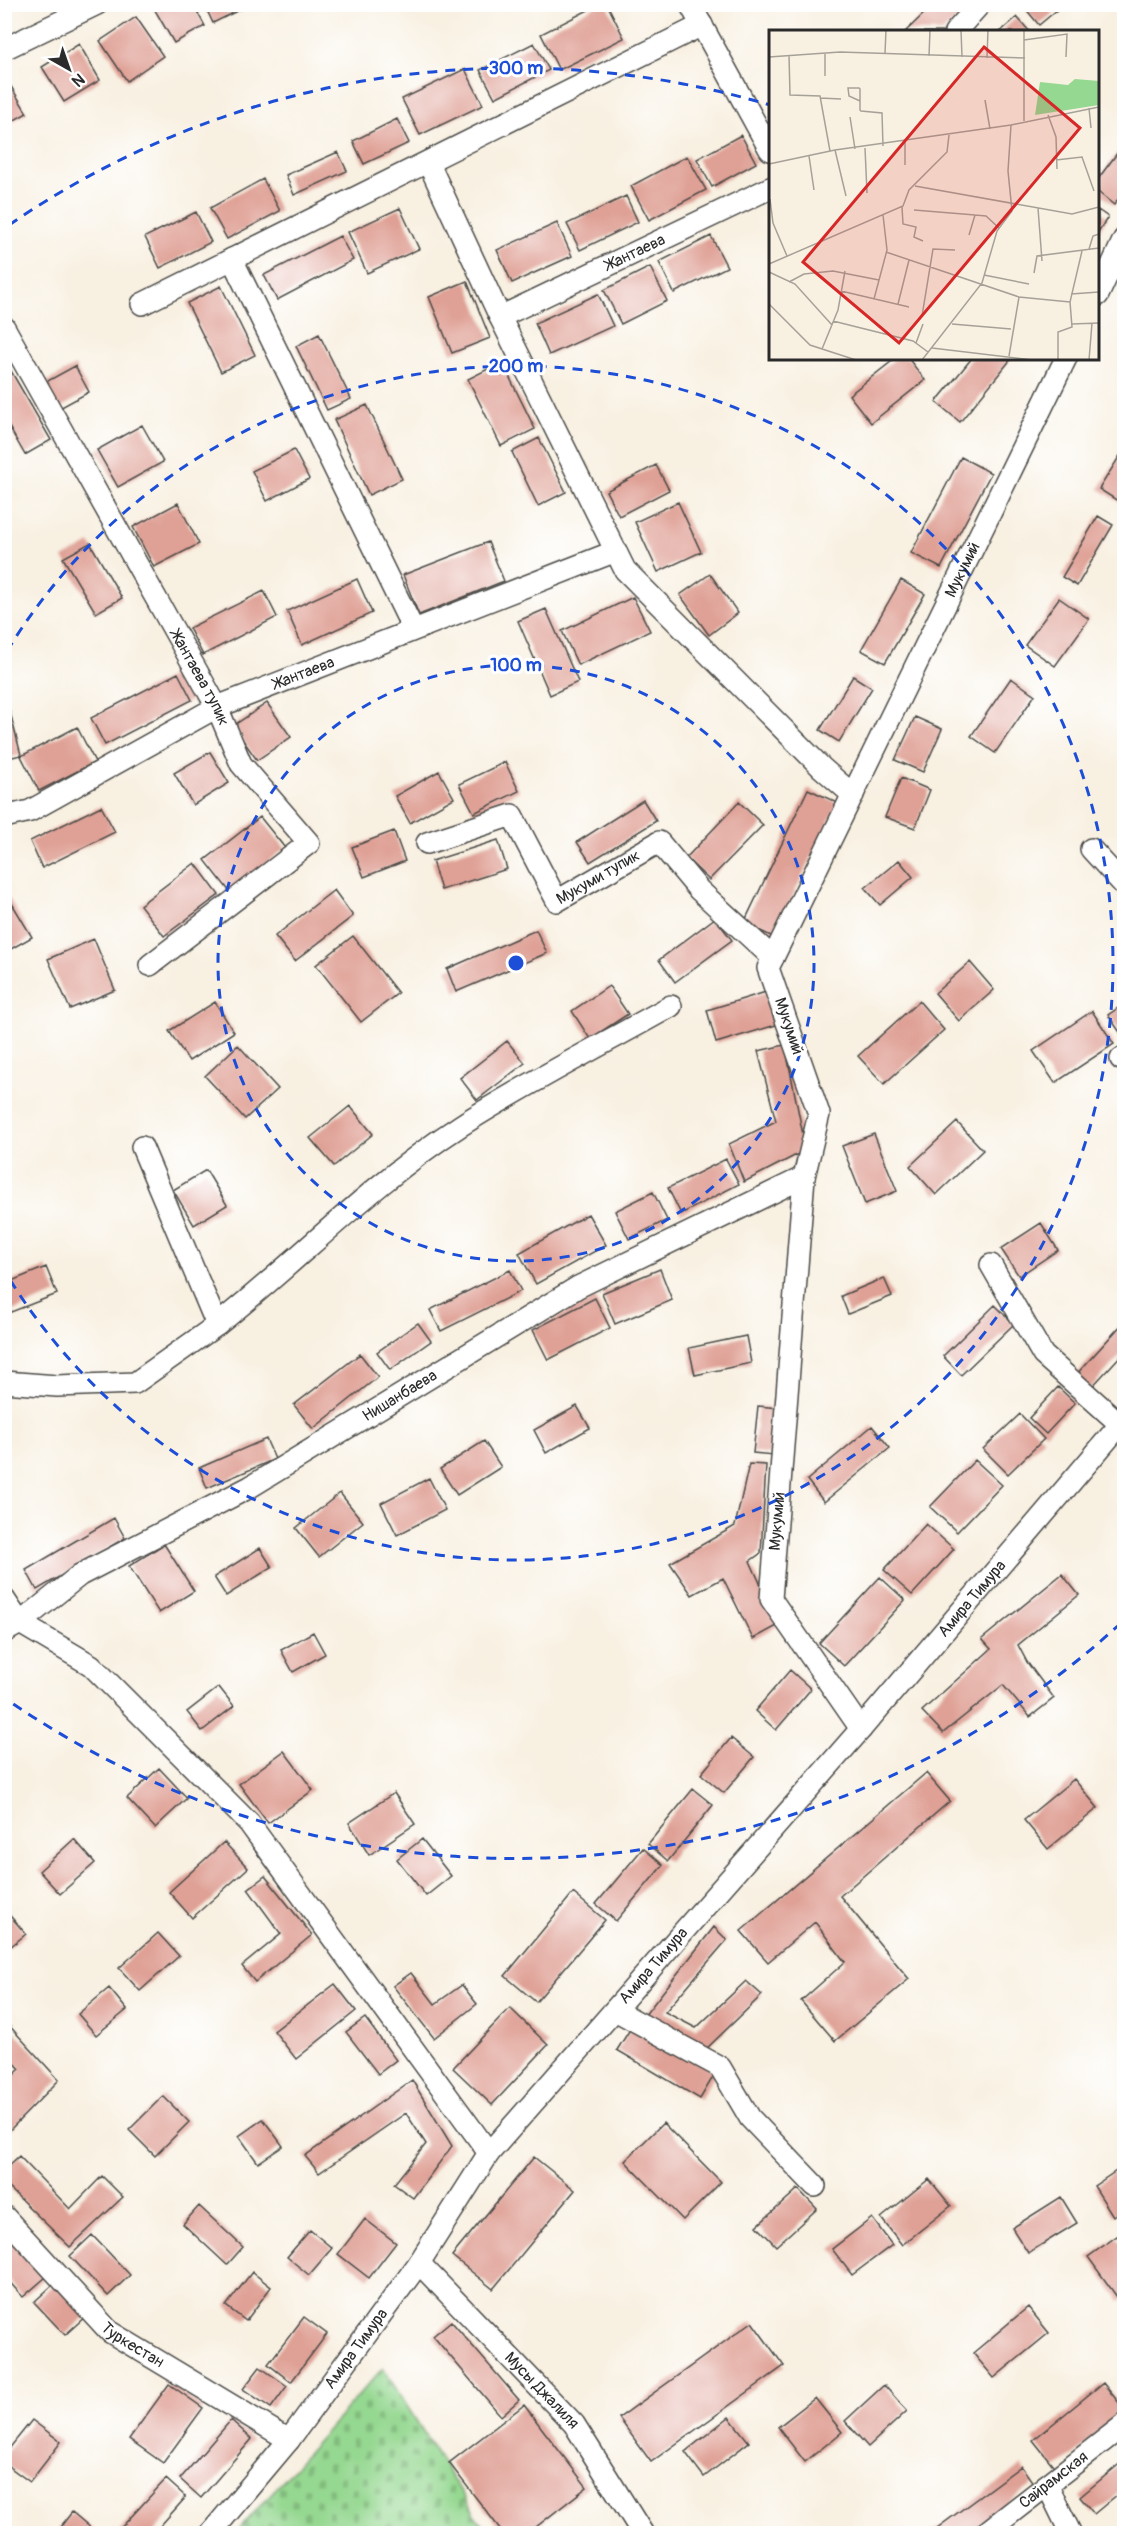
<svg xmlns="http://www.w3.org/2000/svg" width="1129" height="2538" viewBox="0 0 1129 2538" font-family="Pangolin,sans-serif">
<defs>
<pattern id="cemetery-stones" width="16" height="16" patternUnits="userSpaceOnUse" patternTransform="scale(1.5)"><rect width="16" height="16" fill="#95d891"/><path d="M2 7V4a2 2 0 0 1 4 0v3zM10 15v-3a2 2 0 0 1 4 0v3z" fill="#81ba7d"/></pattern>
</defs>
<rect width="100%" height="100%" fill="#fff"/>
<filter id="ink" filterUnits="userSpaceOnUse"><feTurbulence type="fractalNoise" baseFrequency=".0167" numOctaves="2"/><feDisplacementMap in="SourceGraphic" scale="12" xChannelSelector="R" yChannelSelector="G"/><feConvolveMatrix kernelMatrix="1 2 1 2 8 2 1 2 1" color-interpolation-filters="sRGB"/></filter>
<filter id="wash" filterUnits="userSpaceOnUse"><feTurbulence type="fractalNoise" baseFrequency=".008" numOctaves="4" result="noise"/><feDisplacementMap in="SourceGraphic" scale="24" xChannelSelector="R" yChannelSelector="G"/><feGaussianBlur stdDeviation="1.35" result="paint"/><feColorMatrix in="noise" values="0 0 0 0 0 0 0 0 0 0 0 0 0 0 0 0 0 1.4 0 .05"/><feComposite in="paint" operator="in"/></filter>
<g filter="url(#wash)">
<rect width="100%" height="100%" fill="#f8f0e1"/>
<path fill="url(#cemetery-stones)" stroke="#60825e" stroke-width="1.5" d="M383,2368L487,2533H236Z"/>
<g id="blocks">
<path fill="#dfa095" d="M204,4H251L213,23Z
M600,4H607L624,38L559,70L541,34Z
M934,4H953L962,15L942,32H905Z
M1029,4H1064L1039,25L1025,8Z
M152,5H193L205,26L174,43Z
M136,17L163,56L127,81L100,41Z
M1017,17L1030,32H1000Z
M534,43L549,70L495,98L480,70Z
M79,44L100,80L64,102L42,67Z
M465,69L483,105L420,135L402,99Z
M4,75L27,113L4,126Z
M397,119L409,143L364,164L353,141Z
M741,135L756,163L712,187L697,159Z
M1121,148L1124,151V191L1114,205L1098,192V179Z
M338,152L347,171L294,195L286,175Z
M687,156L706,190L649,220L631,186Z
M263,179L280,211L227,239L210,208Z
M626,196L638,222L580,250L567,224Z
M400,208L419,249L367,273L348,232Z
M1098,210L1108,217L1098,232Z
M196,212L211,242L160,268L145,237Z
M557,223L572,256L512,283L497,250Z
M340,236L353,260L277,300L264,275Z
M711,236L727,267L674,293L659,262Z
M650,267L667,301L621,324L604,290Z
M467,281L490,338L452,353L429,297Z
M221,286L255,355L221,372L187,303Z
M598,294L613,326L549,355L535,323Z
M319,334L351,399L327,410L296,346Z
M896,358H908L925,380L871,423L849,395Z
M972,358H1012L960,422L936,402Z
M4,359L51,440L25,455L4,418Z
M502,362L535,429L501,446L468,379Z
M75,366L89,392L58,409L44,383Z
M367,405L402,479L369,495L334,420Z
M142,425L163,462L118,487L97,450Z
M539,438L566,492L538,506L512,452Z
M1124,449V505L1099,489Z
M294,450L309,479L267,501L252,471Z
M961,457L991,473L941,568L911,553Z
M656,465L669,490L619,516L606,491Z
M678,502L701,552L658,572L635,522Z
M178,503L199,544L154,567L133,527Z
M1098,516L1113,525L1077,586L1062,577Z
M488,542L504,581L419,615L403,575Z
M90,543L122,598L96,613L63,558Z
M710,574L738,613L709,635L680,595Z
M357,579L372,613L302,645L287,611Z
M901,580L925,594L885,663L861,650Z
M264,591L277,617L203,655L189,628Z
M633,597L650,631L578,665L562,631Z
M1059,598L1089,619L1055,666L1025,645Z
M546,609L578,682L550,695L518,621Z
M178,673L192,700L105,745L91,718Z
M853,676L872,688L839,742L820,730Z
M1011,678L1035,695L995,753L971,736Z
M267,703L291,737L257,760L233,726Z
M10,712L21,755L4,759V714Z
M915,717L942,729L923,772L895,760Z
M77,727L95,762L39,791L21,756Z
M210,752L229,783L193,805L174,773Z
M505,762L519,791L474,813L459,784Z
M439,771L454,798L410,823L395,796Z
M901,778L930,790L915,828L885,817Z
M808,789L838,803L773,937L744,923Z
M643,800L656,821L590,862L577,842Z
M739,802L763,825L709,880L686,858Z
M101,806L115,832L42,868L30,841Z
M260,817L285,848L230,892L205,860Z
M394,831L405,861L364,877L352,847Z
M498,840L507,869L441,890L432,861Z
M899,860L913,877L880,905L865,888Z
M195,863L219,895L164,936L140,905Z
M4,890L32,937L4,953Z
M334,890L353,916L295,961L275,936Z
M715,918L732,940L675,982L659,960Z
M536,930L547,953L456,992L447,969Z
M353,936L398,993L361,1022L316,965Z
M94,939L115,990L70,1009L48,959Z
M970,962L994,990L959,1021L935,993Z
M609,986L628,1014L590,1039L572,1011Z
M766,992L776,1025L716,1043L707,1010Z
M919,1001L944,1030L884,1084L858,1056Z
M215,1002L234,1032L189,1061L169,1031Z
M1124,1004V1038L1108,1015Z
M1092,1011L1114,1044L1055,1083L1033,1051Z
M507,1041L525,1063L477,1100L460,1078Z
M238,1045L278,1089L245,1119L205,1076Z
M785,1045L806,1150L744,1182L729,1144L776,1121L758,1051Z
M350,1106L373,1134L334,1166L310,1138Z
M957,1122L983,1150L936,1195L910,1166Z
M874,1134L897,1191L865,1204L842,1146Z
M726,1159L739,1184L681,1214L668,1188Z
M206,1170L227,1205L194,1225L173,1190Z
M653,1192L667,1220L629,1239L615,1211Z
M588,1214L606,1245L536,1284L519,1253Z
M1041,1223L1058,1250L1019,1276L1001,1249Z
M46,1267L57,1294L6,1314L4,1284Z
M660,1269L672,1300L615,1324L602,1293Z
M510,1270L521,1291L441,1331L430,1310Z
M884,1278L892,1296L848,1314L841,1296Z
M595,1298L610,1328L548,1360L533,1330Z
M995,1305L1014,1324L961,1375L943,1356Z
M1124,1322V1352L1089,1390L1074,1377Z
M418,1323L431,1341L390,1370L377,1352Z
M746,1336L751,1363L695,1375L689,1348Z
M360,1354L378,1377L313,1429L294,1405Z
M1058,1387L1075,1403L1046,1434L1029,1418Z
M577,1406L590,1428L546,1453L534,1430Z
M758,1406L779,1408L774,1455L753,1453Z
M1020,1414L1044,1439L1008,1474L983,1449Z
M872,1426L890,1448L824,1502L807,1480Z
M266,1439L275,1459L207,1488L199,1468Z
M484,1441L501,1467L457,1495L440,1469Z
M975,1460L1002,1485L957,1532L930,1507Z
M749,1464L766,1465L761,1553L750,1561L779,1625L753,1639L723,1578L692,1595L670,1563L735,1526Z
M429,1478L445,1510L397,1535L381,1503Z
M340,1493L363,1522L319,1557L296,1528Z
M114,1518L125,1538L37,1590L26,1570Z
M926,1524L954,1549L912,1595L884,1570Z
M164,1544L194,1591L159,1613L129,1566Z
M260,1548L272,1567L226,1596L214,1577Z
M1062,1574L1079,1595L1018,1645L1027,1662L1054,1698L1030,1717L1003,1685L943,1733L922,1711L991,1649L982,1639Z
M880,1577L905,1600L844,1666L819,1643Z
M313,1632L325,1654L293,1672L281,1650Z
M790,1670L811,1689L776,1730L755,1711Z
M219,1687L234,1706L202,1731L187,1712Z
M731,1738L754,1757L724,1793L701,1774Z
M284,1751L313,1790L268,1823L239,1784Z
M159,1768L187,1798L155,1828L127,1798Z
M926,1773L950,1801L840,1896L909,1979L835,2041L801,2001L845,1962L815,1922L768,1962L741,1931Z
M1074,1779L1098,1808L1048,1849L1024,1820Z
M693,1789L713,1805L668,1861L648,1844Z
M394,1793L415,1824L369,1855L349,1823Z
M74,1839L95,1863L60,1894L39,1871Z
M422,1839L451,1876L426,1896L397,1859Z
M224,1842L248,1868L192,1918L169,1892Z
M643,1848L663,1865L616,1921L596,1904Z
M265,1876L312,1935L255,1982L242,1966L281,1934L248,1889Z
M573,1893L605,1920L536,2002L505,1976Z
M4,1909L26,1934L4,1952Z
M714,1927L727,1940L665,2012L696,2028L746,1981L762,1995L703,2052L644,2016Z
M158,1933L179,1956L140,1991L119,1968Z
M411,1973L435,2004L462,1985L477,2004L434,2038L393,1986Z
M335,1984L356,2011L296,2059L274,2031Z
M109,1988L127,2010L96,2035L78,2014Z
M510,2008L548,2045L492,2105L453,2068Z
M365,2018L396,2060L378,2074L346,2032Z
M4,2020L59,2080L4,2136V2084L20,2069L4,2051Z
M634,2023L716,2072L700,2099L617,2050Z
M412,2080L452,2146L413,2198L394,2184L426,2144L406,2113L319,2173L305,2156Z
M163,2096L189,2122L155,2156L129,2130Z
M263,2119L283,2146L258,2163L239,2136Z
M663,2123L721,2182L683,2220L625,2161Z
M19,2156L70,2209L102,2176L123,2197L70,2247L4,2183V2170Z
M534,2157L575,2190L493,2289L452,2256Z
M1122,2167L1124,2208L1113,2216L1094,2186Z
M929,2179L951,2206L902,2245L881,2218Z
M798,2189L817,2209L776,2246L757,2226Z
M1061,2197L1077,2223L1028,2253L1012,2228Z
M199,2206L243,2247L227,2265L183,2224Z
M872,2218L892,2245L852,2275L832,2249Z
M365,2219L396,2243L369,2278L338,2254Z
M310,2230L332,2248L309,2275L287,2257Z
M8,2235L46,2277L23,2297L5,2277V2238Z
M92,2235L130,2275L108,2296L70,2256Z
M1117,2236L1124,2245V2297L1120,2301L1088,2257Z
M252,2272L271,2287L246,2321L226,2306Z
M56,2282L87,2315L65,2335L34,2302Z
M1028,2307L1049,2333L994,2378L973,2353Z
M304,2317L327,2334L291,2382L268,2364Z
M451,2321L519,2400L501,2416L433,2336Z
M752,2322L784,2366L651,2462L619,2418Z
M260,2367L287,2386L271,2408L243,2389Z
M1103,2383L1124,2409V2413L1056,2469L1033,2440Z
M169,2384L203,2408L163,2463L129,2439Z
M884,2385L907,2411L868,2447L845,2421Z
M815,2398L842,2432L805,2462L778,2427Z
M524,2405L587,2487L527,2534H504L449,2463Z
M729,2417L749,2442L704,2477L685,2452Z
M32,2420L61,2442L30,2482L4,2463V2455Z
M231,2420L252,2439L201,2498L180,2479Z
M1124,2460V2489L1094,2514L1080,2497Z
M1021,2466L1034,2484L966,2534H929Z
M166,2479L186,2497L153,2534H121L118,2531Z
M72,2512L98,2534H55Z"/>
</g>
</g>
<g filter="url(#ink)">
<use href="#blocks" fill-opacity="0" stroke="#4a4946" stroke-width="1.5"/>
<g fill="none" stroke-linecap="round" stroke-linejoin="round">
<defs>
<g id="street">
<path d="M690,4L770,150"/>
<path d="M955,32L980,4"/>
<path d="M4,49L97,4"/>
<path d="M428,162L500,317L625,570L822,768L853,795"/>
<path d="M232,259L413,629"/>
<path d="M1098,295L1124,239"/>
<path d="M142,304L702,25"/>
<path id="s1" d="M500,317L770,188"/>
<path id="s2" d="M4,327L217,707L241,764L309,843L150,965"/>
<path id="s3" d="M4,817L30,811L217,707L616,551"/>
<path id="s4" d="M427,843L512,815L557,901L659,842L699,890L773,958"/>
<path d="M1091,849L1124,885"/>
<path d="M1121,1059L1124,1057"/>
<path d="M991,1265L1043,1355L1120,1424"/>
<path d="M217,1325C299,1260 372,1183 460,1126C527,1083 602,1045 671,1006"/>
<path d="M4,1382L57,1386L135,1383L217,1325L142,1147"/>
<path d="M4,1599L20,1623L91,1665L249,1823L489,2153"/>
<path id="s5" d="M4,1632L20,1623L80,1575L250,1487L578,1287L804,1177"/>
<path id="s6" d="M861,1729L771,1599L804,1177L819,1114L768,968L1066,358"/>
<path d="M615,2010L720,2067L750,2118L815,2186"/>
<path id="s7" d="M4,2216L110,2332L289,2440"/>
<path id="s8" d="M419,2263L574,2424L643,2534"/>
<path d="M1047,2485L1071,2534"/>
<path id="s9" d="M210,2534L289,2440L419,2263L489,2153L861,1729L1124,1420"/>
<path id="s10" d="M984,2534L1124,2425"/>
</g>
</defs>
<use href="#street" stroke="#4a4946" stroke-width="24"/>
<use href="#street" stroke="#fff" stroke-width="21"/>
</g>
</g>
<g fill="none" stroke="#1d4ed8" stroke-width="3" stroke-dasharray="10 8">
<circle cx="516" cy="963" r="298"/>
<path d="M7 651A597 597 0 1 1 7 1275"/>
<path d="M1121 1623A895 895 0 0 1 9 1701M9 225A895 895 0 0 1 770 105"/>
</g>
<g text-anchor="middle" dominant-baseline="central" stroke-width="6" stroke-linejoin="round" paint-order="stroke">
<g font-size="16" fill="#2b2b2b" stroke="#fff">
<text stroke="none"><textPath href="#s1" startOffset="150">Жантаева</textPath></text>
<text stroke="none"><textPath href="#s6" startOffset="1244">Мукумий</textPath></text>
<text stroke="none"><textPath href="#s3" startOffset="334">Жантаева</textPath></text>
<text stroke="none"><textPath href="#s2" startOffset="402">Жантаева тупик</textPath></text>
<text stroke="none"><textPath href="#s4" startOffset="234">Мукуми тупик</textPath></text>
<text transform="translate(789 1026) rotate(71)">Мукумий</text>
<text stroke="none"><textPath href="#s5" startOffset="462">Нишанбаева</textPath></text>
<text stroke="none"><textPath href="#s6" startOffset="236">Мукумий</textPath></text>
<text stroke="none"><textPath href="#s9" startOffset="1208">Амира Тимура</textPath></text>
<text stroke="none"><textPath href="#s9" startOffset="722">Амира Тимура</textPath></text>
<text stroke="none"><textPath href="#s7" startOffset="183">Туркестан</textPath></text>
<text stroke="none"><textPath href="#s9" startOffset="236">Амира Тимура</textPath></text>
<text stroke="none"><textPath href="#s8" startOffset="177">Мусы Джалиля</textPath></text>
<text stroke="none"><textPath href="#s10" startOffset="88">Сайрамская</textPath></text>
</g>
</g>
<g transform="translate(769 30)">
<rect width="330" height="330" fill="#f8f0e1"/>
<path d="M306,49L330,51V75L266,85L271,52L299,55Z" fill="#95d891"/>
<path fill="none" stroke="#a6a198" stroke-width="1.5" d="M192,0L193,27M255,0V91M255,10L298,4L297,27M116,23L117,0M20,25L21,65L51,66L61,121M160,26L161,0M0,27L71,22L256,28M218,28L219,0M0,44V94M56,46V23M51,68L72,69M216,70L221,99M91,71L80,66L79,58H90L91,59V80L92,81L113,83L114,116M320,78L322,98M279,85L287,107L288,139M81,87L86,119M96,118L98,163M66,120L77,166M40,126L45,160M287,130L313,127L325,161M0,134L66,120L242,95L330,77M136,135V112M146,156L303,184L330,177M1,169L4,193L18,226M133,177L134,194L147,197L145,207L154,211M269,178L273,231M145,180L206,185M200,205L206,185L217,186L230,198M320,219L324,206L330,204M117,222L250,267L301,272M0,234L134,176L140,160L178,122L180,105M0,242L26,254L63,295M265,243L268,226L330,218M215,245L260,254M20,252L35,244L64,241L110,250M72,261L140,277M302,264L330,262M105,269L118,220L114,185M0,274L41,315L87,330M129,274L140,230M153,286L164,219L186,220M64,291L144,311L159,322M183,294L242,299M303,294L330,293M147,313L154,294M163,318L263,330M53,319L69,280L76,241M240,326L250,267M153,330L213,253L228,201L243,181L239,141L242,95M289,330V302L303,297L301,272L313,221M320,330L323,293"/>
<path fill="#d62828" fill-opacity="0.15" stroke="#d62828" stroke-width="3" d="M215,17L311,98L130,313L34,232Z"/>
<rect width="330" height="330" fill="none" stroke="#2b2b2b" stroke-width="3"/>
</g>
<circle cx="516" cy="963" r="9" fill="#1d4ed8" stroke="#fff" stroke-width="3"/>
<g font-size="18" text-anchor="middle" font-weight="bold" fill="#1d4ed8" stroke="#fff" stroke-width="6" stroke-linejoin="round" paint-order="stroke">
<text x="516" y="74">300 m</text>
<text x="516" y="372">200 m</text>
<text x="516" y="671">100 m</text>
</g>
<rect width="1129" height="2538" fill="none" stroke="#fff" stroke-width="24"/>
<g transform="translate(69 69) rotate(140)" stroke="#ffffff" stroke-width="4.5" paint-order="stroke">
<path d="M0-4.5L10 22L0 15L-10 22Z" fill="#2b2b2b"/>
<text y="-9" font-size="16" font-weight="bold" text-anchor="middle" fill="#2b2b2b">N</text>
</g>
</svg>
